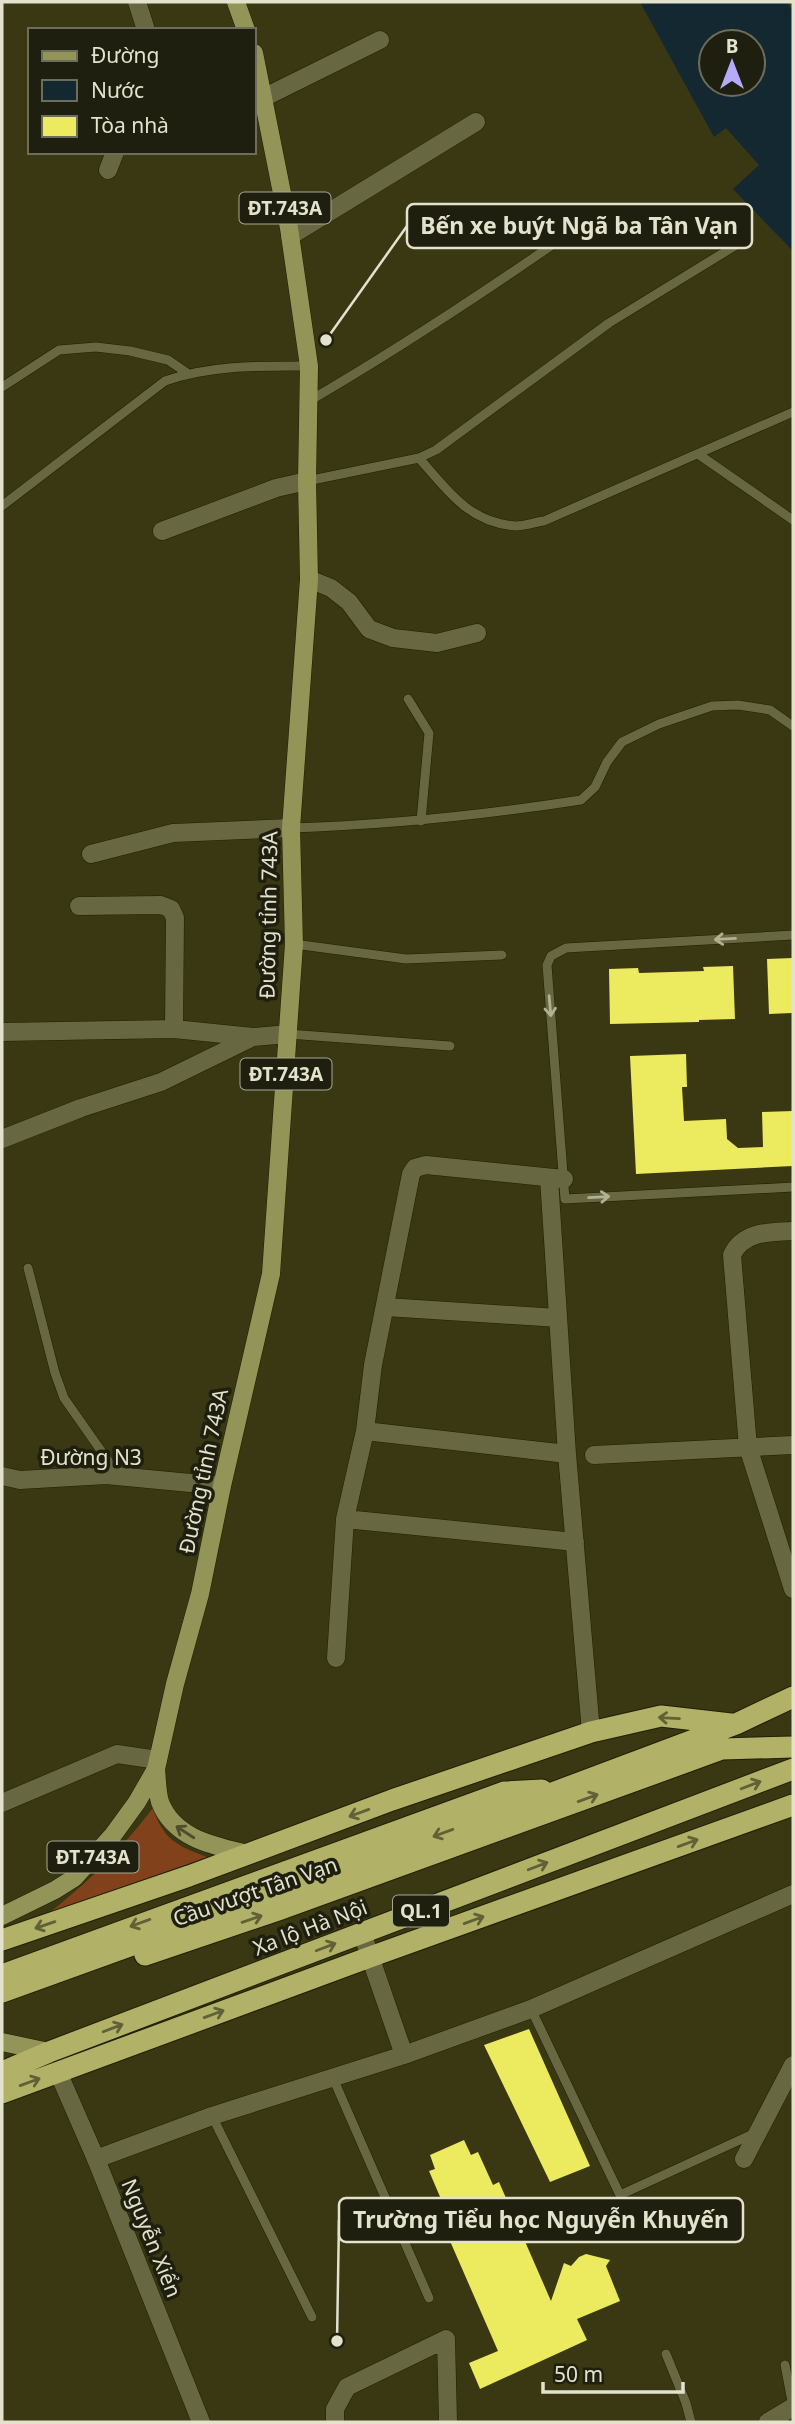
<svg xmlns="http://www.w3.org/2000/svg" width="795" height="2424" viewBox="0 0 795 2424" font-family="'Noto Sans',sans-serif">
<rect width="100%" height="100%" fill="#393813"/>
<path fill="#81411b" d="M153,1808C163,1840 178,1846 207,1857L45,1916C89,1882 118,1853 153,1808Z"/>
<path fill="#132831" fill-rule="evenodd" d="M640,2H787L793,12V251L733,189L759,165L726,128L714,137ZM711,42H753V84H711Z"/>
<path fill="#ecea5e" d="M793,958V1009L792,1013L769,1014L767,959Z
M733,966L735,1019L699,1020V1022L610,1024L609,969L638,968L639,973L704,971L703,967Z
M686,1054L687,1087H682L684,1121L726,1119L727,1139L738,1148L763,1147L762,1112L793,1111V1166L636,1174L630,1056Z
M529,2029L590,2166L550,2182L484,2045Z
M464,2140L471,2155L478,2152L493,2185L499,2182L551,2301L564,2263L571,2266L579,2257L586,2254L610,2260L606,2266L620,2301L577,2319L587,2340L480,2389L469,2363L498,2351L436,2209L444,2206L429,2171L435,2169L430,2155Z"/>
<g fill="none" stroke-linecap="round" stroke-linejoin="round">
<defs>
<path id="lane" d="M2,387L59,350L96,347L130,351L168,360L187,373
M309,401C407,344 501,281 594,216
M698,454L793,520
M419,458C447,490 469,523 516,526C525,526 535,522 544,521L793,412
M307,481L419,458L436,450L609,323L746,239
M2,506L165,381C211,365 260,366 309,366
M408,699L429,733L421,821
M291,828C389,825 484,815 581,800L595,787L607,762L622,742L659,724L712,706L738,705L770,710L793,726
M793,935L566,948L551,956L547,965L565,1199L793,1187
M294,944L406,959L502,955
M288,1034L450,1046
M28,1268L55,1373L64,1398L118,1475
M531,2009L620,2195L755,2133
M333,2078L429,2298
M212,2116L312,2317
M666,2354L686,2403L691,2422
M785,2365L793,2407"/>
<path id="street" d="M137,2L146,30
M263,98L380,40
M108,170L115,152
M290,236L476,122
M162,531L276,488L307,481
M309,579L331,588L349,602L369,629L393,638L437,643L477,633
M91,854L173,833L291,828
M79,906L161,905L171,909L175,918L174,1029
M2,1032L174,1029L253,1037L288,1034
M2,1139L81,1108L161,1082L251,1038
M549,1178L567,1454L591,1732
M793,1231C770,1232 743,1231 732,1255L748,1447L793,1589
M386,1307L558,1318
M365,1431L567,1454
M594,1455L793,1445
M2,1476L20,1480L106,1475L222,1486
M345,1519L575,1542
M336,1658L345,1519L365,1431L373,1365L411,1174L415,1168L426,1165L564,1179
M2,1803L117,1754L158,1760
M362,1933L404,2055
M96,2159L212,2116L404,2055L531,2009L793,1894
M744,2159L793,2065
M335,2422V2409L347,2387L446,2339L448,2422
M768,2422L793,2407"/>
<path id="secondary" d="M58,2072L96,2159L201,2422"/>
<path id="primary" d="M236,2L246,30
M156,1769C157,1779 157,1792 160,1802C174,1839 215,1846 248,1854
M2,1916L55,1890L74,1878L113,1835L137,1802L156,1769L175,1684L200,1594L222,1486L271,1274L294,944L291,828L309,579L307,481L309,366L289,228L254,53
M2,2042L49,2052"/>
<path id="highway" d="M2,1940L189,1876L392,1800L591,1732L661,1716L731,1724
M145,1955L278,1910L722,1749L793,1747
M2,1975L504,1792L542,1790
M2,1992L507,1810L736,1724L793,1697
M2,2072L49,2052L793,1769
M2,2093L370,1957L793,1805"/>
</defs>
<use href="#lane" stroke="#201f00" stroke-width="10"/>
<use href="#street" stroke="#201f00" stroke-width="19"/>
<use href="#secondary" stroke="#201f00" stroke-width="19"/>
<use href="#primary" stroke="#201f00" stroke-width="19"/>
<use href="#highway" stroke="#201f00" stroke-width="23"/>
<use href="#lane" stroke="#676841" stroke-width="9"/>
<use href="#street" stroke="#676841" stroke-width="18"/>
<use href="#secondary" stroke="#676841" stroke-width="18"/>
<use href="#primary" stroke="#939458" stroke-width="18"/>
<use href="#highway" stroke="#b1b167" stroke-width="21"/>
</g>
<defs><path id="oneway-shaft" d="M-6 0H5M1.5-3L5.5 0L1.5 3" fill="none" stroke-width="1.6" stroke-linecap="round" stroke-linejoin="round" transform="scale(1.75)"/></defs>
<g stroke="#b1b195">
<use href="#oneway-shaft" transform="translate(725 939) rotate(177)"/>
<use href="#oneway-shaft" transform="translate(550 1006) rotate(85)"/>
<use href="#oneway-shaft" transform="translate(599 1197) rotate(-3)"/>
</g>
<g stroke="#616137">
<use href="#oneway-shaft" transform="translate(669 1718) rotate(-177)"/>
<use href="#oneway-shaft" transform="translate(751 1785) rotate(-21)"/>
<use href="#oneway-shaft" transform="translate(588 1798) rotate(-20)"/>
<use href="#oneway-shaft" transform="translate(359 1813) rotate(160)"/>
<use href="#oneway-shaft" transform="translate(443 1833) rotate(160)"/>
<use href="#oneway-shaft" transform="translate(688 1843) rotate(-20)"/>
<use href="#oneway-shaft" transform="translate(538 1866) rotate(-21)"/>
<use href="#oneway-shaft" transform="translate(252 1919) rotate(-19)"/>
<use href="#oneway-shaft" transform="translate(474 1920) rotate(-20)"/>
<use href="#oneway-shaft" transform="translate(140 1923) rotate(160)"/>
<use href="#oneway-shaft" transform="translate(45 1925) rotate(161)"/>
<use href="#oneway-shaft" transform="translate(326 1947) rotate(-21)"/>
<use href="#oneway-shaft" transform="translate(214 2014) rotate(-20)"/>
<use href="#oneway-shaft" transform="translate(113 2028) rotate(-21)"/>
<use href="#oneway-shaft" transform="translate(30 2082) rotate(-20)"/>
</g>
<use stroke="#4d4e2c" href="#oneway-shaft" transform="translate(185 1832) rotate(-147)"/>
<g text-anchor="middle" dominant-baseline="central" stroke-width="7" stroke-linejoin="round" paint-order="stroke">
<g fill="#1f1f0f" stroke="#a8a894" stroke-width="2">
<rect x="239.5" y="192.5" width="91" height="31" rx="5"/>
<rect x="240.5" y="1058.5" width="91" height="31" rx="5"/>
<rect x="47.5" y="1841.5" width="91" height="31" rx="5"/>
<rect x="393" y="1895.5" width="56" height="31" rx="5"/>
</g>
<g font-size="19" font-weight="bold" fill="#e2e2cd">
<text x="285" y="208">ĐT.743A</text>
<text x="286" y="1074">ĐT.743A</text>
<text x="93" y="1857">ĐT.743A</text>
<text x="421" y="1911">QL.1</text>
</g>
<g font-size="21" fill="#e2e2cd" stroke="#1f1f0f">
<text transform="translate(268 915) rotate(-89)">Đường tỉnh 743A</text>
<text x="91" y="1457">Đường N3</text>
<text transform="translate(203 1471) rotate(-78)">Đường tỉnh 743A</text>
<text transform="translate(255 1891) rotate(-19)">Cầu vượt Tân Vạn</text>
<text transform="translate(310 1927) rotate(-21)">Xa lộ Hà Nội</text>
<text transform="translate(152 2238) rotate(68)">Nguyễn Xiển</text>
</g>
</g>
<path fill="none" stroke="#e2e2cd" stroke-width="2.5" d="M326 340L407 226M337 2341L339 2220"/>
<g fill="#e2e2cd" stroke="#1f1f0f" stroke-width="2.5">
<circle cx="326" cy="340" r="7"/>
<circle cx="337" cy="2341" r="7"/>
</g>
<g fill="#1f1f0f" stroke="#e2e2cd" stroke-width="2.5">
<rect x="407" y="204" width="345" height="44" rx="7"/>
<rect x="339" y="2198" width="404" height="44" rx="7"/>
</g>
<g font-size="23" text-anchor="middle" font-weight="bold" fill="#e2e2cd">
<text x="579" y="234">Bến xe buýt Ngã ba Tân Vạn</text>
<text x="541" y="2228">Trường Tiểu học Nguyễn Khuyến</text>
</g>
<rect width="795" height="2424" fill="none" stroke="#e2e2cd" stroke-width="7"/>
<rect x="28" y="28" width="228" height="126" fill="#1f1f0f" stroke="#6d6d5b" stroke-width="2"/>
<rect x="42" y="51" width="35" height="10" fill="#939458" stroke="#6d6d5b" stroke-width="2"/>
<text x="91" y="63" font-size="21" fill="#e2e2cd">Đường</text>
<rect x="42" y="80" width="35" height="21" fill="#132831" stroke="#6d6d5b" stroke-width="2"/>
<text x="91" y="98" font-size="21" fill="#e2e2cd">Nước</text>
<rect x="42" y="116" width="35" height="21" fill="#ecea5e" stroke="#6d6d5b" stroke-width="2"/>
<text x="91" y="133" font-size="21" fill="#e2e2cd">Tòa nhà</text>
<g transform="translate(732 63)"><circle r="33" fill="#1f1f0f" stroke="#6d6d5b" stroke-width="2"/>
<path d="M0-5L12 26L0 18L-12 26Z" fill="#b4acf9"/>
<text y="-10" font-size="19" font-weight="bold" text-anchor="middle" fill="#e2e2cd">B</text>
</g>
<path d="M543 2382v10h140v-10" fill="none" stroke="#e2e2cd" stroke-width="3.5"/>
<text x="554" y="2382" font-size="21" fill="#e2e2cd" stroke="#1f1f0f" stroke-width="5" paint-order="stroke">50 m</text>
</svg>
